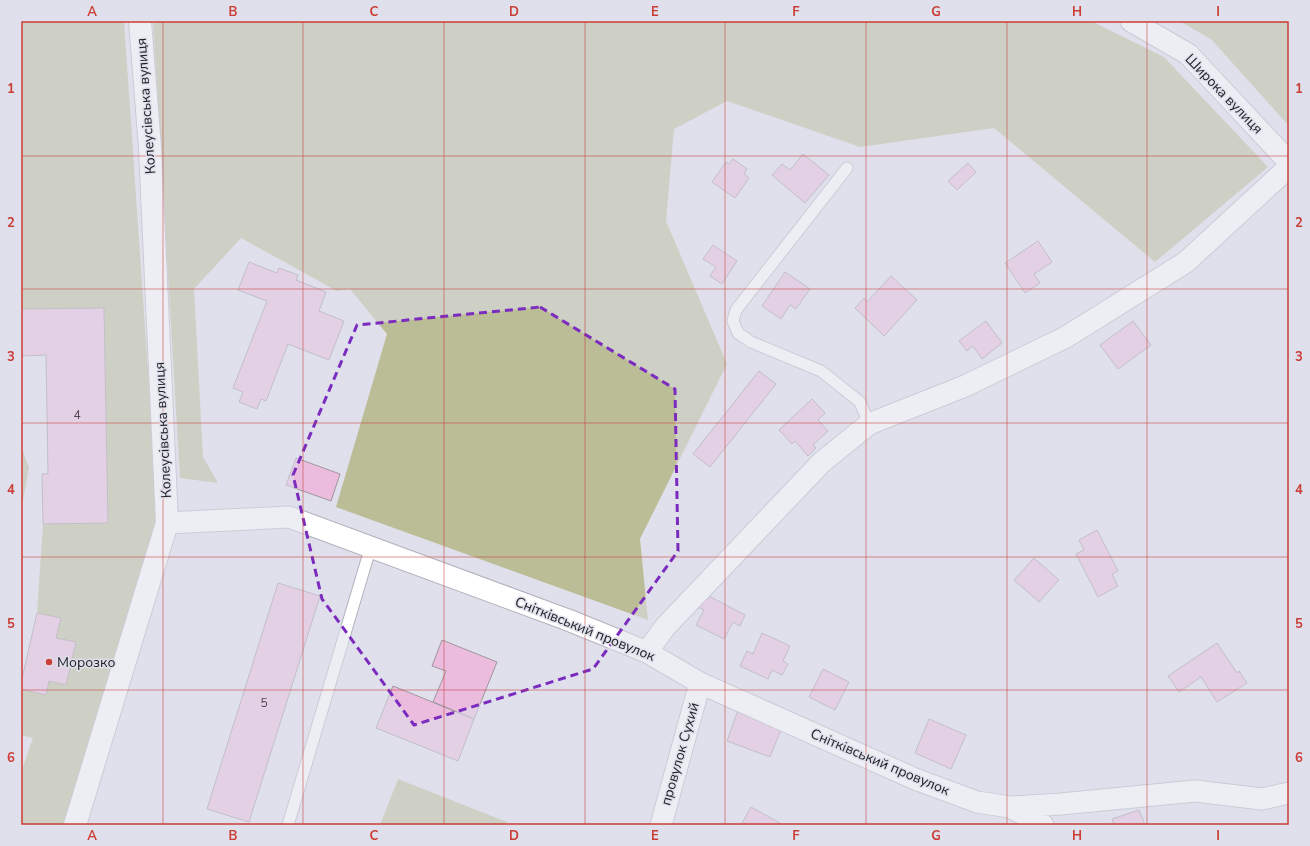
<svg xmlns="http://www.w3.org/2000/svg" width="1310" height="846" viewBox="0 0 1310 846" font-family="'Nunito Sans',sans-serif">
<rect width="100%" height="100%" fill="#dfe0eb"/>
<path fill="#bbbd97" d="M21,21H124L157,502L160,527L66,825H21V773L33,738L21,735V689L46,694L49,681L75,642L56,638L60,618L37,613L43,524L108,523L104,308L21,309Z
M153,21H1091L1164,57L1268,167L1155,262L994,128L860,147L727,101L674,129L666,221L727,364L640,539L648,620L336,507L387,334L350,289L337,291L241,238L194,289L203,457L218,483L180,478Z
M1179,21H1289V126L1211,39Z
M21,446L29,468L22,505H21Z
M398,779L507,822L506,825H380Z"/>
<path fill="#ecbcde" stroke="#9f969c" d="M803,154L829,175L805,203L772,175L782,164L790,170Z
M733,159L747,169L744,174L749,178L735,198L712,182L726,162L729,164Z
M968,163L976,172L957,190L948,181Z
M1038,241L1052,262L1034,274L1040,283L1025,293L1005,263Z
M713,245L737,261L722,284L710,276L716,267L703,259Z
M249,262L277,273L279,268L298,275L296,280L326,292L319,311L344,321L329,360L288,344L266,401L261,399L257,409L239,402L243,392L233,388L267,301L238,290Z
M785,272L810,289L796,309L790,305L781,319L762,306Z
M891,276L917,300L884,336L855,308L864,298L867,302Z
M104,308L108,523L43,524L42,474H48L46,355L21,356V309Z
M986,321L1002,343L982,359L973,346L967,351L959,341Z
M1133,321L1151,345L1118,369L1100,345Z
M759,371L776,384L710,467L693,454Z
M812,399L825,413L818,420L828,431L813,445L816,448L808,456L795,441L792,444L779,430Z
M296,458L340,474L331,501L286,485Z
M1097,530L1118,571L1112,574L1118,586L1098,597L1076,554L1084,550L1079,540Z
M1034,558L1059,580L1039,602L1014,580Z
M278,583L320,596L249,822L207,809Z
M705,594L745,615L740,626L733,622L724,639L696,625L704,610L698,607Z
M37,613L61,618L56,638L76,642L66,685L49,681L46,695L21,689V683Z
M762,633L790,646L783,661L788,664L782,675L772,670L768,679L740,666L747,651L753,654Z
M442,640L497,662L474,719L433,702L446,671L432,666Z
M1217,643L1237,673L1239,671L1247,683L1217,702L1201,677L1179,692L1168,676Z
M823,669L849,682L835,710L809,697Z
M393,686L474,719L458,761L376,728Z
M738,710L782,727L770,757L727,741Z
M929,719L966,735L951,769L915,753Z
M751,807L780,823L779,825H741Z
M1139,810L1145,825H1114L1112,819Z"/>
<g fill="none" stroke-linecap="round" stroke-linejoin="round">
<defs>
<path id="lane" d="M847,168L736,310L733,321L738,333L751,342L821,371L860,402L869,424
M288,825L371,546"/>
<path id="street" d="M1131,21L1188,54L1289,162
M167,523L289,517L568,620L647,652L700,683L915,779L977,802L1010,807L1061,804L1195,791L1262,799L1289,793
M647,652L665,627L822,462L869,424L965,386L1066,337L1186,262L1289,167
M1010,807L1043,825
M661,825L700,683"/>
<path id="secondary" d="M75,825L167,523L150,148L140,21"/>
</defs>
<use href="#lane" stroke="#b1b2bd" stroke-width="13"/>
<use href="#street" stroke="#b1b2bd" stroke-width="23"/>
<use href="#secondary" stroke="#b1b2bd" stroke-width="24"/>
<use href="#lane" stroke="#fff" stroke-width="11"/>
<use href="#street" stroke="#fff" stroke-width="21"/>
<use href="#secondary" stroke="#fff" stroke-width="22"/>
</g>
<path d="M0 0H1310V846H0ZM540,307L675,389L678,551L593,669L414,725L322,599L293,475L357,325Z" fill="#dfe0eb" fill-opacity=".55" fill-rule="evenodd"/>
<path fill="none" stroke="#7b2cbf" stroke-width="3" stroke-dasharray="8 5" stroke-linejoin="round" d="M540,307L675,389L678,551L593,669L414,725L322,599L293,475L357,325Z"/>
<path fill="none" stroke="#cb3d36" stroke-width="1" stroke-opacity="0.55" d="M163,21V825M303,21V825M444,21V825M585,21V825M725,21V825M866,21V825M1007,21V825M1147,21V825M21,156H1289M21,289H1289M21,423H1289M21,557H1289M21,690H1289"/>
<circle fill="#cb3d36" stroke="#dfe0eb" stroke-width="1.5" cx="49" cy="662" r="4"/>
<g text-anchor="middle" dominant-baseline="central" stroke-width="3" stroke-linejoin="round" paint-order="stroke">
<g font-size="12" fill="#534853">
<text x="77" y="415">4</text>
<text x="264" y="703">5</text>
</g>
<g font-size="14" fill="#202125" stroke="#dfe0eb">
<text transform="translate(1224 94) rotate(46)">Широка вулиця</text>
<text transform="translate(146 106) rotate(-94)">Колеусівська вулиця</text>
<text transform="translate(163 430) rotate(-93)">Колеусівська вулиця</text>
<text transform="translate(585 629) rotate(22)">Снітківський провулок</text>
<text transform="translate(680 754) rotate(-74)">провулок Сухий</text>
<text transform="translate(880 762) rotate(23)">Снітківський провулок</text>
</g>
<g font-size="14" fill="#202125" stroke="#dfe0eb" text-anchor="start">
<text x="57" y="662">Морозко</text>
</g>
</g>
<rect width="1310" height="846" fill="none" stroke="#dfe0eb" stroke-width="44"/>
<rect x="22" y="22" width="1266" height="802" fill="none" stroke="#cb3d36" stroke-width="1.5"/>
<g font-size="13" text-anchor="middle" font-weight="bold" fill="#cb3d36">
<text x="92" y="16">A</text>
<text x="233" y="16">B</text>
<text x="374" y="16">C</text>
<text x="514" y="16">D</text>
<text x="655" y="16">E</text>
<text x="796" y="16">F</text>
<text x="936" y="16">G</text>
<text x="1077" y="16">H</text>
<text x="1218" y="16">I</text>
<text x="11" y="93">1</text>
<text x="1299" y="93">1</text>
<text x="11" y="227">2</text>
<text x="1299" y="227">2</text>
<text x="11" y="361">3</text>
<text x="1299" y="361">3</text>
<text x="11" y="494">4</text>
<text x="1299" y="494">4</text>
<text x="11" y="628">5</text>
<text x="1299" y="628">5</text>
<text x="11" y="762">6</text>
<text x="1299" y="762">6</text>
<text x="92" y="840">A</text>
<text x="233" y="840">B</text>
<text x="374" y="840">C</text>
<text x="514" y="840">D</text>
<text x="655" y="840">E</text>
<text x="796" y="840">F</text>
<text x="936" y="840">G</text>
<text x="1077" y="840">H</text>
<text x="1218" y="840">I</text>
</g>
</svg>
